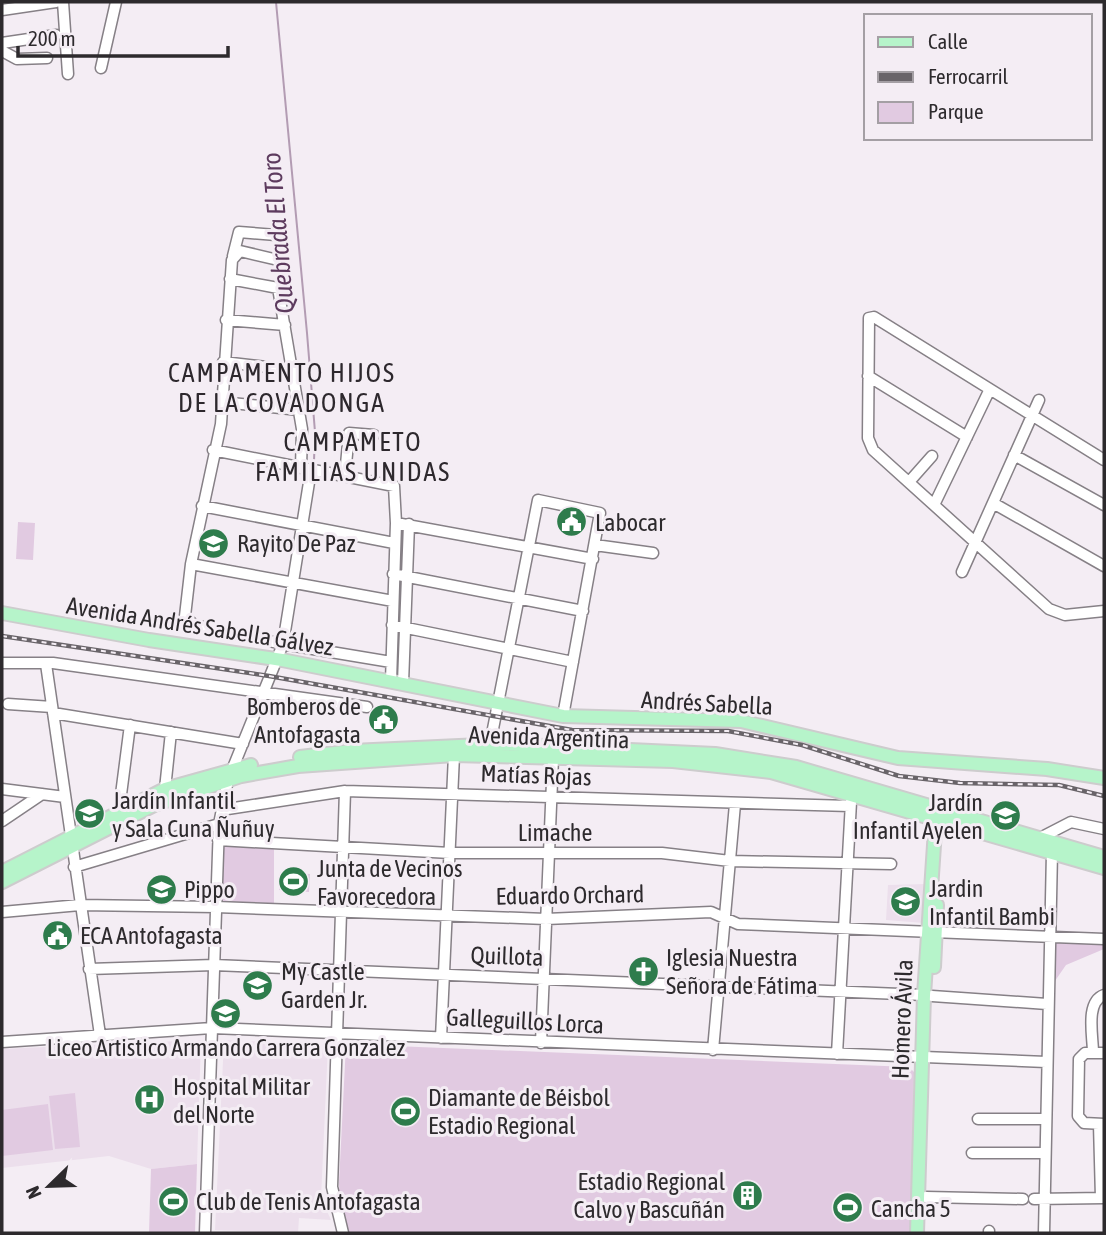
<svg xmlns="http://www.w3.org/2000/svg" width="1106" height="1235" viewBox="0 0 1106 1235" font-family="'Asap Condensed',sans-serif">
<rect width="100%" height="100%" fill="#f4edf4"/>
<path fill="#ecdfec" d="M926,884L924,923L886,920L888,885Z
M201,1040L197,1164L151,1169L109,1156L2,1168V1049Z
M224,1040L328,1045L321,1198L331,1220L299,1218L298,1233L215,1230Z"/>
<path fill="#e1cae1" d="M18,522L35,523L33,560L16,559Z
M218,840L274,843V908L216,907Z
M280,872L310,874L309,892L279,890Z
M1049,940L1104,943V949L1066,965L1048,991Z
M346,1044L909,1067L914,1072L912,1233H348L340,1205L339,1183Z
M75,1093L80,1147L55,1149L49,1096Z
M48,1104L53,1150L2,1156V1110Z
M197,1164L195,1233H149L151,1169Z"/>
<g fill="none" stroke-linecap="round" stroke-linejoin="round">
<path stroke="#b39cb3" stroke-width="2" d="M276,2L307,333L315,432L314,461"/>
<defs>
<path id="minor" d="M63,2L68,74
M2,10L56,2
M2,43L56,35
M2,51L17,59L47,58
M101,68L116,2
M233,256L239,232L276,235L281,231
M278,260L240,251L232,260L221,424L191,564L185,616L194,625L283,644L391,662
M230,279L278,288L302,429L301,468
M226,320L285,325
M223,362L293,370
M868,376L967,437
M222,402L299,410
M213,450L394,486L396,523L391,681
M1014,455L1104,505
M1104,460L874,317L869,318L868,438L873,450L1049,609L1065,615L1104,611
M345,475L349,433L374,435
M909,482L932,456
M993,503L1104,566
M934,505L989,391
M202,506L394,543
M396,523L593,559
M595,545L653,553
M191,564L393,601
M962,572L1039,400
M393,574L583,611
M392,625L573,662
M2,663H53L367,707
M46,664L100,1035
M403,683L409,524
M8,704L52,707
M53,713L243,744
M485,750L491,739L538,500L600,513L563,716
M2,789L65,797
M165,789L171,732
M119,810L130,725
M221,810L345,791L850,806
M2,821L42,794
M1040,838L1071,822L1104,829
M218,840L450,853H662L730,861L891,864
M74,867L219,824
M2,912L80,905L216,907L546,919L711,912L738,924L1104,939
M89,969L214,965L924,995
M932,996L1047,1004
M441,1038L454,755
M2,1042L212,1028L1046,1062
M541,1043L553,758
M713,1050L735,804
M1093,1053C1093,1036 1085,1002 1104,995
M1104,1053H1085L1079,1059L1078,1116L1084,1123L1104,1124
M837,1054L851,802
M978,1119H1045
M1099,1124L1101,1198
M972,1153H1045
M926,1197L1023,1199
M1034,1199L1104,1198
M205,1233L219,824L228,780L283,644L311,470
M343,1233L332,1187L345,791
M989,1233V1231
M1044,1233L1052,852"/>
<path id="major" d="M2,613L149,640L282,660L563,716L741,721L898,758L1047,769L1104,778
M300,757L352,751L502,744L715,754L796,767L1104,857
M2,872L165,789L251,765
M2,882L154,805L241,776L298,766L454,755L673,761L771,772L1104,868
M934,967L937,905
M917,1233L924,995L936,815"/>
</defs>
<use href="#minor" stroke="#868086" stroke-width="13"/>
<use href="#major" stroke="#cdcccd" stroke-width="16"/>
<use href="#minor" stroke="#fff" stroke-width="10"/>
<use href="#major" stroke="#b6f4ca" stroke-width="12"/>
<defs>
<path id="rail" d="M2,636L269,676L572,730L728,731L802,745L899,776L960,783L1059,785L1104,796"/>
</defs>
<use href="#rail" stroke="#696469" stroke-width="4.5"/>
<use href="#rail" stroke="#f4edf4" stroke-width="2" stroke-dasharray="5" stroke-linecap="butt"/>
</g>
<defs>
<symbol id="civic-disc" viewBox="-11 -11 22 22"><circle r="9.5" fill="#2e7c4c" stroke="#f4edf4"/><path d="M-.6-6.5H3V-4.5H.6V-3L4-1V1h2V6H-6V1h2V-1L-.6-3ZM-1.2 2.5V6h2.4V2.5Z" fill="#fff"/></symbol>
<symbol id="school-disc" viewBox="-11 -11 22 22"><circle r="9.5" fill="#2e7c4c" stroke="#f4edf4"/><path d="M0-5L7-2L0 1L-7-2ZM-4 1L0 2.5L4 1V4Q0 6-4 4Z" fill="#fff"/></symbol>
<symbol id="stadium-disc" viewBox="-11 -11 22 22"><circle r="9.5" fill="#2e7c4c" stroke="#f4edf4"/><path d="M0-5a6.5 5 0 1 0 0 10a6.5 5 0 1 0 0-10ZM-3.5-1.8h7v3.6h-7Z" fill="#fff"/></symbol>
<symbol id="church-disc" viewBox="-11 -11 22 22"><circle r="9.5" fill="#2e7c4c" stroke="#f4edf4"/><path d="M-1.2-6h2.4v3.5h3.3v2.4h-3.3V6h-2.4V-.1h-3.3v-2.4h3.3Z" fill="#fff"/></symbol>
<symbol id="hospital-disc" viewBox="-11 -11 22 22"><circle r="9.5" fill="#2e7c4c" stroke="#f4edf4"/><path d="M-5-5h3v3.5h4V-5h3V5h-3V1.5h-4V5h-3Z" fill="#fff"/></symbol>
<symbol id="building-disc" viewBox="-11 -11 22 22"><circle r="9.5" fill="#2e7c4c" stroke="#f4edf4"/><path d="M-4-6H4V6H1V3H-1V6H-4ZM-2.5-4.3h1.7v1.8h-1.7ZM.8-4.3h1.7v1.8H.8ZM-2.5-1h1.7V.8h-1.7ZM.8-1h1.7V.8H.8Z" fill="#fff"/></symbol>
</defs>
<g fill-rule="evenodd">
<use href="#civic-disc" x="554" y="504" width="35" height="35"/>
<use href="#school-disc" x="196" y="526" width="35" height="35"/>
<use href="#civic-disc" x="366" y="702" width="35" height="35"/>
<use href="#school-disc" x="72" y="796" width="35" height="35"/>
<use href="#school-disc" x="988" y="798" width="35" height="35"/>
<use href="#stadium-disc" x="276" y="864" width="35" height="35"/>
<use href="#school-disc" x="144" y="872" width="35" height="35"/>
<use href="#school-disc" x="888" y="884" width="35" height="35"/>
<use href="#civic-disc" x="40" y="918" width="35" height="35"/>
<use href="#church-disc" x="626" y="954" width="35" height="35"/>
<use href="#school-disc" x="240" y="968" width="35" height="35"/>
<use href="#school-disc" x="208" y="996" width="35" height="35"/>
<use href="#hospital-disc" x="132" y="1082" width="35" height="35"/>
<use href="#stadium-disc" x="388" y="1094" width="35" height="35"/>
<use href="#building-disc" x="730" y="1178" width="35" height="35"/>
<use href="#stadium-disc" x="156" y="1184" width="35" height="35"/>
<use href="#stadium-disc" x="830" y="1190" width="35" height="35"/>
</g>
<g text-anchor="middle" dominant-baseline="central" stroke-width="6" stroke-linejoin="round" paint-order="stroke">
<g font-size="24" fill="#2d2a2d" stroke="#f4edf4" text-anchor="start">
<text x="595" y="522">Labocar</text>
<text x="237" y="543">Rayito De Paz</text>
<text x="361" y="706" text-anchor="end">Bomberos de<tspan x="361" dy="28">Antofagasta</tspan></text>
<text x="112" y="800">Jardín Infantil<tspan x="112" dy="28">y Sala Cuna Ñuñuy</tspan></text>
<text x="983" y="802" text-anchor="end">Jardín<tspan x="983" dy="28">Infantil Ayelen</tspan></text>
<text x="317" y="868">Junta de Vecinos<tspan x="317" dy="28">Favorecedora</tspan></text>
<text x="929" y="888">Jardin<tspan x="929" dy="28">Infantil Bambi</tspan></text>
<text x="184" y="889">Pippo</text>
<text x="80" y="935">ECA Antofagasta</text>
<text x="666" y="957">Iglesia Nuestra<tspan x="666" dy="28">Señora de Fátima</tspan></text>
<text x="281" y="971">My Castle<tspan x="281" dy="28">Garden Jr.</tspan></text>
<text x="226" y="1047" text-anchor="middle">Liceo Artistico Armando Carrera Gonzalez</text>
<text x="173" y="1086">Hospital Militar<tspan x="173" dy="28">del Norte</tspan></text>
<text x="428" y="1097">Diamante de Béisbol<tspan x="428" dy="28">Estadio Regional</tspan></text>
<text x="725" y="1181" text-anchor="end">Estadio Regional<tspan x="725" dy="28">Calvo y Bascuñán</tspan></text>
<text x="196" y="1201">Club de Tenis Antofagasta</text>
<text x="871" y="1208">Cancha 5</text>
</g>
<g font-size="24" fill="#2d2a2d" stroke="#f4edf4">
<text transform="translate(200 626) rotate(9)">Avenida Andrés Sabella Gálvez</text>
<text transform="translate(707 703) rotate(3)">Andrés Sabella</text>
<text transform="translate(549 737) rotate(2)">Avenida Argentina</text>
<text transform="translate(536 775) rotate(2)">Matías Rojas</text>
<text x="555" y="832">Limache</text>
<text transform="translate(570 895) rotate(-1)">Eduardo Orchard</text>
<text transform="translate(507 956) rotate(2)">Quillota</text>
<text transform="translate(902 1019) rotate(-88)">Homero Ávila</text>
<text transform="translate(525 1021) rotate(3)">Galleguillos Lorca</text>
</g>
<g font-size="26" font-style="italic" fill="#5d3b5e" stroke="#f4edf4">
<text transform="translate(278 233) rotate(-95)">Quebrada El Toro</text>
</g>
<g font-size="26" letter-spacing="2" fill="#2d282d" stroke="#f4edf4">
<text x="282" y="373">CAMPAMENTO HIJOS<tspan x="282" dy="30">DE LA COVADONGA</tspan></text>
<text x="353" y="442">CAMPAMETO<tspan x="353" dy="30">FAMILIAS UNIDAS</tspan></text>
</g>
</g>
<rect width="1106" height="1235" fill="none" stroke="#2d2a2d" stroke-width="7"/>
<rect x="864" y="14" width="228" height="126" fill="#f4edf4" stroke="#a49fa4" stroke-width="2"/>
<rect x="878" y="37" width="35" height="10" fill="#b6f4ca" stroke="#a49fa4" stroke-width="2"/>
<text x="928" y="49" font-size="21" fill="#2d2a2d">Calle</text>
<rect x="878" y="72" width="35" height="10" fill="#696469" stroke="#a49fa4" stroke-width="2"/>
<text x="928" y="84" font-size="21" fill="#2d2a2d">Ferrocarril</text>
<rect x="878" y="102" width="35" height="21" fill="#e1cae1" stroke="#a49fa4" stroke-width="2"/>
<text x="928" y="119" font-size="21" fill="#2d2a2d">Parque</text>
<g transform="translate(49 1186) rotate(247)" stroke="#f4edf4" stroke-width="5" paint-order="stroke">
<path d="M0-5L12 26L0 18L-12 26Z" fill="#2d2a2d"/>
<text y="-10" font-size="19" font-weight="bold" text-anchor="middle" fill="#2d2a2d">N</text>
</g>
<path d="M18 46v10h210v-10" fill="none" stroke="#2d2a2d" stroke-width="3.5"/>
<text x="28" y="46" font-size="21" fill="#2d2a2d" stroke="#f4edf4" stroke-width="5" paint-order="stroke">200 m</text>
</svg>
